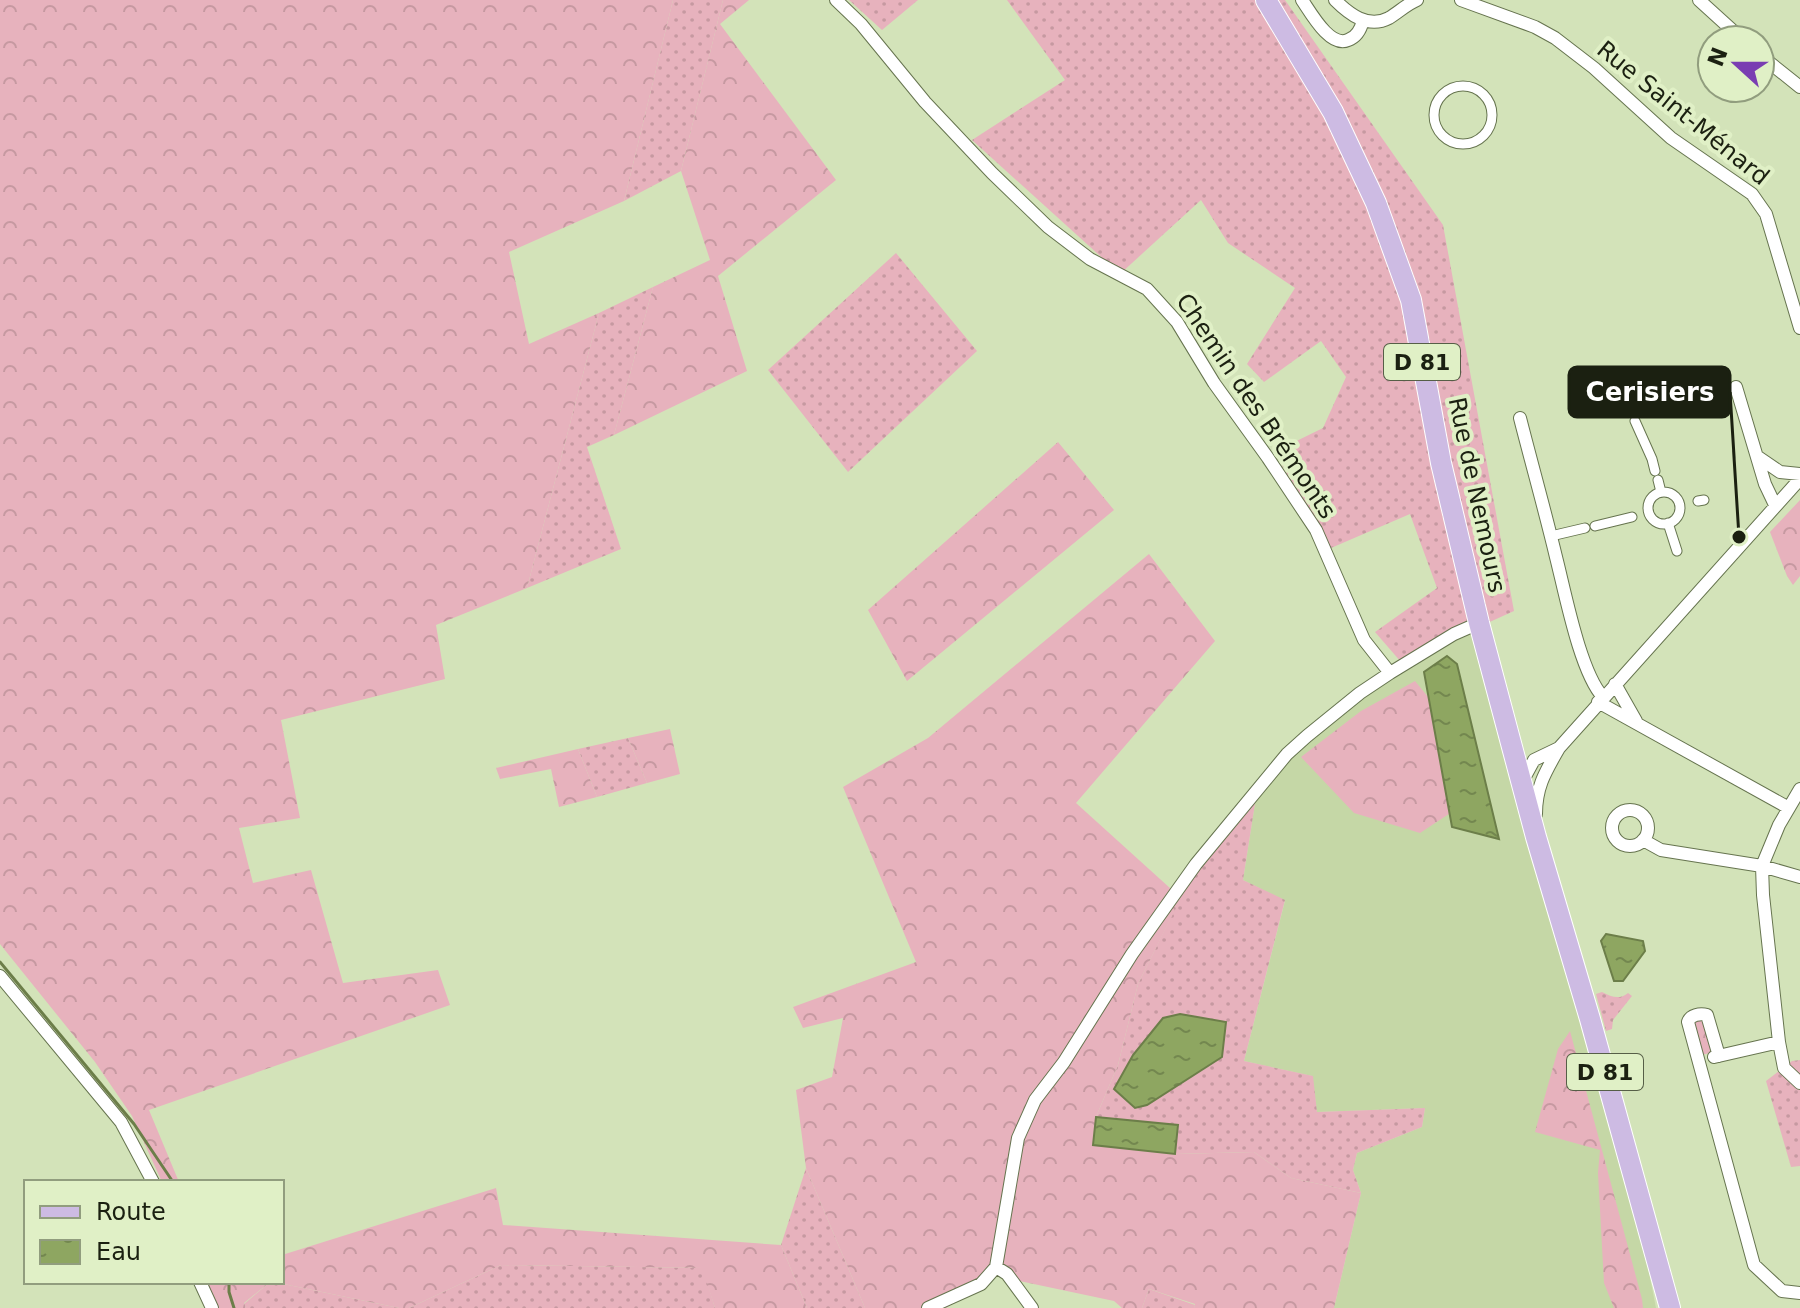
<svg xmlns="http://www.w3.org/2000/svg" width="1800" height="1308" viewBox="0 0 1800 1308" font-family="'DejaVu Sans',sans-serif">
<defs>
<pattern id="grass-dots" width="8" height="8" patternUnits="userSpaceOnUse" patternTransform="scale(2)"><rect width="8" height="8" fill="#e7b2bd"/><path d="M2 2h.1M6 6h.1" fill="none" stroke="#c699a1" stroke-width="1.8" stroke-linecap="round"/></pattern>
<pattern id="forest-crowns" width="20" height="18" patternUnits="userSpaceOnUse" patternTransform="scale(2)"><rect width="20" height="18" fill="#e7b2bd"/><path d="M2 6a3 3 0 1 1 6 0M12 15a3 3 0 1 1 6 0" fill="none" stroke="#c699a1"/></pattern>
<pattern id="water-ripples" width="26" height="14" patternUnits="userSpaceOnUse" patternTransform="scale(2)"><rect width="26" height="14" fill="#8ea661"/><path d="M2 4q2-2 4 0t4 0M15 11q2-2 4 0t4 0" fill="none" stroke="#73874f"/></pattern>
</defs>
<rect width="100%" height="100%" fill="#d3e3b9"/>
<path fill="#c5d7a6" d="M1474,629L1642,1237L1656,1308H1334L1361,1193L1353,1170L1357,1153L1422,1127L1425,1108L1317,1112L1312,1076L1244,1061L1285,901L1243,880L1257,791L1316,725Z"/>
<path fill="url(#grass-dots)" d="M673,0H723L681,171L624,201Z
M849,0H918L882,30Z
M1007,0H1285L1443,225L1514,611L1401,662L1375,632L1437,588L1410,514L1331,548L1274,452L1323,428L1346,377L1321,341L1264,382L1247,364L1295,288L1228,243L1201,200L1120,274L972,140L1065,80Z
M896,253L977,351L848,472L768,370Z
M653,287L614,435L587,447L621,549L527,588L599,313Z
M628,738L647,783L597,797L578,749Z
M1257,791L1243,880L1285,900L1244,1061L1313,1076L1317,1112L1425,1108L1422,1127L1357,1153L1353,1170L1361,1193L1291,1178L1254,1152L1175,1154L1178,1125L1096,1117L1118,1065L1138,984L1180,899L1174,891Z
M1602,992C1612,997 1619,1000 1628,993L1632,996L1613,1020L1612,1029L1606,1031L1596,994Z
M1800,1060V1166L1791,1167L1766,1081L1792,1061Z
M806,1168L865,1308H807L781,1245Z
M501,1265L703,1268L715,1308H409Z
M270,1282H274L399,1308H246L244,1304Z
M1149,1289L1195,1305L1194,1308H1142Z"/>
<path fill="url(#forest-crowns)" d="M0,0H673L624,201L509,252L529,344L599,313L527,588L436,625L445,679L281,720L300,818L239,828L253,883L311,870L343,983L438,970L450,1005L149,1110L179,1182H162L132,1116L95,1062L0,944Z
M723,0H749L720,24L836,180L718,276L747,371L614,435L653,287L710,260L681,171Z
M1058,442L1114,510L907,681L868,610Z
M1800,500V576L1793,585L1787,576L1770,532Z
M1149,554L1215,641L1076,803L1181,898L1138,984L1118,1065L1096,1117L1093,1145L1175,1154L1254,1152L1291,1178L1361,1193L1334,1308H1194L1195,1304L1149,1289L1142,1308H1122L1114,1301L996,1276L946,1308H865L806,1168L796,1090L832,1077L843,1018L803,1028L793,1007L916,962L843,787L928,738Z
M1415,681L1442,714L1461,806L1420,833L1354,813L1301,757L1361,711Z
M670,729L680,774L647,783L628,738Z
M578,749L597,797L559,807L551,769L500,779L496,768Z
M1704,1019L1713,1052L1702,1055L1693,1022Z
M1570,1031L1642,1299L1643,1308H1614L1604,1283L1598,1173L1600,1150L1535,1132L1558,1049Z
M496,1188L503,1225L781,1245L807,1308H715L702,1268L501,1265L409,1308H399L274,1282H282V1255Z
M203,1282H270L244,1303L246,1308H206Z"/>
<path fill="url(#water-ripples)" stroke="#6c7e49" stroke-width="2" d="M1447,656L1457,664L1499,839L1452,827L1424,672Z
M1606,934L1643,941L1645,951L1623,981H1614L1601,941Z
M1180,1014L1226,1022L1222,1057L1147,1105L1135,1108L1114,1089L1133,1055L1163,1018Z
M1096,1117L1178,1125L1175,1154L1093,1145Z"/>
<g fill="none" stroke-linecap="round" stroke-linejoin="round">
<path stroke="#6c7e49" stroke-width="3" d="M0,962L134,1124L173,1182
M229,1282V1292L234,1308"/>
<defs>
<path id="pedestrian" d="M1434 115a29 29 0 1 1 58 0a29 29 0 1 1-58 0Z
M1635,421L1652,459L1655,471
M1658,480L1661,492
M1648 508a16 16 0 1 1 32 0a16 16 0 1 1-32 0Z
M1698,501L1704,500
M1668,523L1677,551
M1595,526L1632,517
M1551,536L1585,528"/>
<path id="minor" d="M836,0L861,24L925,102L992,173L1048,227L1090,259L1147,289L1177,322L1214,383L1268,458L1316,530L1364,640L1390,673
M1302,0C1311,13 1330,48 1348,40C1357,37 1361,29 1363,20
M1335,0C1349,14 1368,29 1389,18C1399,12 1407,4 1417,0
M1461,0L1535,27L1555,38L1594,68L1671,138L1752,194L1766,214L1800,328
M1699,0L1743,40
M1760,55L1800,87
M1736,387L1765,484L1775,505
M1520,418C1532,465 1545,511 1556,557C1565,592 1580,672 1603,697
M1758,457L1780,472L1800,474
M1615,684L1636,721
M1598,702L1789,808
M1522,782L1534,760L1559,748
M1800,789L1779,825L1762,866L1763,895L1779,1042L1784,1068L1800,1083
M1612 828a18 18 0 1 1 36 0a18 18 0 1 1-36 0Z
M1536,814C1536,786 1546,771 1559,748L1800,479
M1643,840L1661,850L1762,866L1800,877
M0,976L121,1122L153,1182
M1719,1056L1707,1015C1700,1013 1690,1015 1688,1022L1754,1265L1782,1291L1800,1293
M1714,1057L1779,1042
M996,1267L1007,1274L1032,1308
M200,1282L212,1308
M928,1308L981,1284L996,1267L1018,1138L1035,1100L1064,1062L1132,954L1196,864L1287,754L1307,736L1360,693L1390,673L1454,634L1479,623"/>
<path id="primary" d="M1266,0L1333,112L1376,203L1411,300L1441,463L1479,623L1536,837L1590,1019L1670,1308"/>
</defs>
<use href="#pedestrian" stroke="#66744f" stroke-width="11"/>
<use href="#minor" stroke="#66744f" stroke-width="14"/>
<use href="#primary" stroke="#fff" stroke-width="22"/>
<use href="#pedestrian" stroke="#fff" stroke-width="9"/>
<use href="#minor" stroke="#fff" stroke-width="12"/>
<use href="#primary" stroke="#cdbbe3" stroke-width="20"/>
</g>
<g text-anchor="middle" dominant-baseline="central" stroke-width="8" stroke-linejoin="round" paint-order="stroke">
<g fill="#e0f0c6" stroke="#565e47" stroke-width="2">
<rect x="1384" y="344" width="76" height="36" rx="6"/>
<rect x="1567" y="1054" width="76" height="36" rx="6"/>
</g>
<g font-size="22" font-weight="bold" fill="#1b2011">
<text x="1422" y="362">D 81</text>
<text x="1605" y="1072">D 81</text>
</g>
<g font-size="24" fill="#1b2011" stroke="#e0f0c6">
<text transform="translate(1683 113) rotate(39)">Rue Saint-Ménard</text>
<text transform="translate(1256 406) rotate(56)">Chemin des Brémonts</text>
<text transform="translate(1477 495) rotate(78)">Rue de Nemours</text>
</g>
</g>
<path fill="none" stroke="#1b2011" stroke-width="3" d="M1739 537L1730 392"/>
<circle fill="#1b2011" stroke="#e0f0c6" stroke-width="3" cx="1739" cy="537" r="8"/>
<rect fill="#1b2011" stroke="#1b2011" stroke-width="3" x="1569" y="367" width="161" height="50" rx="8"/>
<g font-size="26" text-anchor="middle" font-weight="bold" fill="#fff">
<text x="1650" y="401">Cerisiers</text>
</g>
<rect x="24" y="1180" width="260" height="104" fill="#e0f0c6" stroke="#919d7e" stroke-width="2"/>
<rect x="40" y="1206" width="40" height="12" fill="#cdbbe3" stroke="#919d7e" stroke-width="2"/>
<text x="96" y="1220" font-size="24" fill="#1b2011">Route</text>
<rect x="40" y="1240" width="40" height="24" fill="url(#water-ripples)" stroke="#919d7e" stroke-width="2"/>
<text x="96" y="1260" font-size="24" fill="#1b2011">Eau</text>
<g transform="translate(1736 64) rotate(291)"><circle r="38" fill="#e0f0c6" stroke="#919d7e" stroke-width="2"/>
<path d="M0-6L14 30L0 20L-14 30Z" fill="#7a3db2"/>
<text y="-12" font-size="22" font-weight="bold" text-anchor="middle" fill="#1b2011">N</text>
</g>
</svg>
